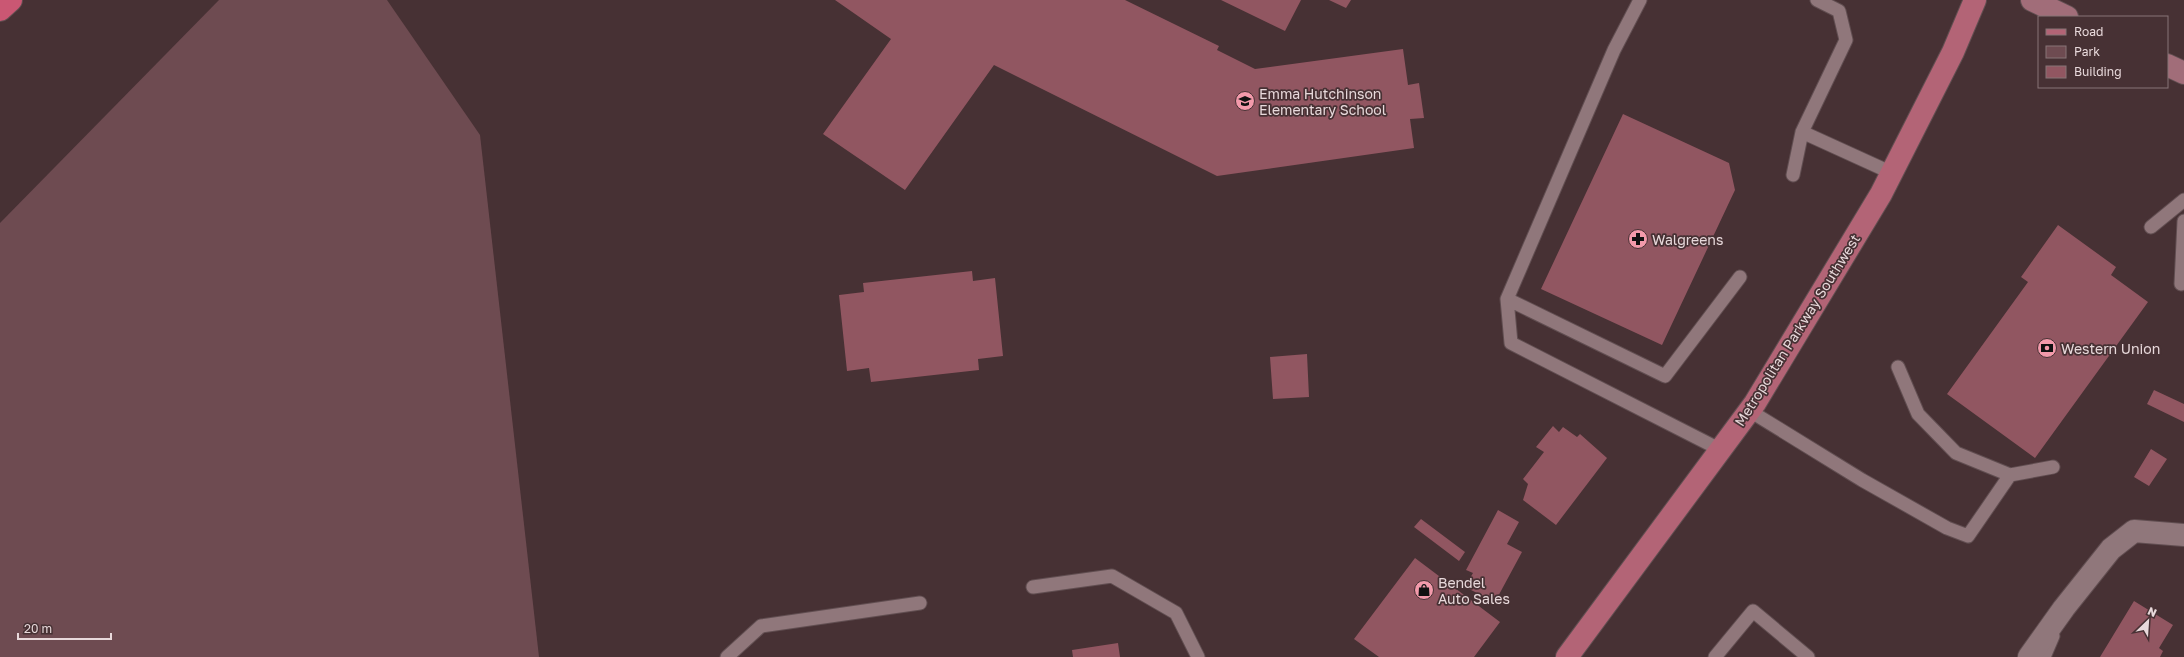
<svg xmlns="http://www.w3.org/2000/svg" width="2184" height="657" viewBox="0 0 2184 657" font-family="'Golos Text',sans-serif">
<rect width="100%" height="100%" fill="#473134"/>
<path fill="#6e4b51" d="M219,0H387L480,135L539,657H0V223Z"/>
<path fill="#915661" d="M835,0H1125L1219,46L1217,50L1255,69L1403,49L1408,85L1419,83L1424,118L1410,119L1414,148L1217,176L994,65L905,190L823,134L891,39Z
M1221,0H1301L1285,31Z
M1329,0H1351L1346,8Z
M1623,114L1729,163L1735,190L1662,345L1541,289Z
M2058,225L2116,267L2111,275L2148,302L2035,458L1947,394L2028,282L2021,277Z
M972,271L973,281L995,278L1003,356L978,359L979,370L871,382L869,368L847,371L839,295L864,292L863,283Z
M1307,354L1309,397L1273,399L1270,357Z
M2154,390L2184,404V422L2147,404Z
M1553,426L1559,432L1563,427L1577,437L1580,434L1607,458L1556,525L1523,500L1528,484L1523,479L1544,452L1536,447Z
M2151,449L2167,459L2149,486L2134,477Z
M1498,510L1519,522L1507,544L1522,552L1495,602L1465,587L1473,573L1466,570Z
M1421,519L1465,552L1459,561L1414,527Z
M1415,558L1500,622L1474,657H1379L1354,639Z
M2134,601L2173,625L2159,648L2163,651L2160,657H2100Z
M1118,643L1120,657H1073L1072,650Z"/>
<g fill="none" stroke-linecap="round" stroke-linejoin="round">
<defs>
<path id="service" d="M1640,0L1614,50L1507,299L1665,376L1740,277
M1802,132L1892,173
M1793,175L1802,132L1846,40L1839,11L1817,0
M2151,227L2184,200
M2181,284L2184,221
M1507,299L1511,343L1721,450
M1750,411L1862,480L1947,528L1968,536L2010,475L1956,453L1918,414L1898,367
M2010,475L2053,467
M1033,587L1112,576L1176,613L1198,657
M727,657L761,626L920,603
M1715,657L1753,611L1808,657
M2044,657L2053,636"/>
<path id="minor" d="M2029,657L2064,608L2111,549L2134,531L2184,535"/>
<path id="secondary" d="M2032,0L2067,17
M2167,65L2184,73"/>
<path id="primary" d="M1567,657L1755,403L1881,194L1953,52L1975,0"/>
<path id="motorway" d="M0,10L11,0"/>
</defs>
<use href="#service" stroke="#614e51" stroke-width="15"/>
<use href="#minor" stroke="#614e51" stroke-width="24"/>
<use href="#secondary" stroke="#614e51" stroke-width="24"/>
<use href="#primary" stroke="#614e51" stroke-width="24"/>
<use href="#motorway" stroke="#614e51" stroke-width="24"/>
<use href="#service" stroke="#90777b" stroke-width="13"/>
<use href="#minor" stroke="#90777b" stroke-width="22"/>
<use href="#secondary" stroke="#a16d79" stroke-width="22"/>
<use href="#primary" stroke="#b36476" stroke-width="22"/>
<use href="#motorway" stroke="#ca5773" stroke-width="22"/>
</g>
<defs>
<symbol id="school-disc" viewBox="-11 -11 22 22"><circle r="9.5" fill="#f39aab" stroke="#473134"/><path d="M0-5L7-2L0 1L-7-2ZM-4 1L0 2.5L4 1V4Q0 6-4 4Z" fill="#111"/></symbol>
<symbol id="pharmacy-disc" viewBox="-11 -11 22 22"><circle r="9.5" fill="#f39aab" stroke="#473134"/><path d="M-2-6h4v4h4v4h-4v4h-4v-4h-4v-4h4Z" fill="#111"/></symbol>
<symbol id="bank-disc" viewBox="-11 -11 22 22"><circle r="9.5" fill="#f39aab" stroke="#473134"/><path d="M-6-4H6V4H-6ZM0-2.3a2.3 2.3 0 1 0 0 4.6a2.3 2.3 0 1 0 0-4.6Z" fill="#111"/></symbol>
<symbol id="shop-disc" viewBox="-11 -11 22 22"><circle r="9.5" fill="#f39aab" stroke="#473134"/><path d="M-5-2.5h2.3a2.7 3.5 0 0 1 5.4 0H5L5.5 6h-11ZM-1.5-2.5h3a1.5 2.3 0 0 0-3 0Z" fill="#111"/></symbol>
</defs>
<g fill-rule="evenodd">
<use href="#school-disc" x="1234" y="90" width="22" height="22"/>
<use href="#pharmacy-disc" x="1627" y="228" width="22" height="22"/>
<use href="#bank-disc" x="2036" y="337" width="22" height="22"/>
<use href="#shop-disc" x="1413" y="579" width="22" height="22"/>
</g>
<g text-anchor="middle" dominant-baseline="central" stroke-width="3.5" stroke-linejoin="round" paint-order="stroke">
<g font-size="14" fill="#e8d9db" stroke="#473134" text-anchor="start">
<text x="1259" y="93">Emma Hutchinson<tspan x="1259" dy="16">Elementary School</tspan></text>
<text x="1652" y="239">Walgreens</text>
<text x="2061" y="348">Western Union</text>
<text x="1438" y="582">Bendel<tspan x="1438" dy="16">Auto Sales</tspan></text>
</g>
<g font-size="14" fill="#e8d9db" stroke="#473134">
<text transform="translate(1797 330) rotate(-58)">Metropolitan Parkway Southwest</text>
</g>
</g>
<rect x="2038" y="16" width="130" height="72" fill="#473134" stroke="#877477"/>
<rect x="2046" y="29" width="20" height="6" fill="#b36476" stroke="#877477"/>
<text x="2074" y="36" font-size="12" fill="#e8d9db">Road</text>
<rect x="2046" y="46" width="20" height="12" fill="#6e4b51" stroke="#877477"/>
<text x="2074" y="56" font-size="12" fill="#e8d9db">Park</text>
<rect x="2046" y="66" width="20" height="12" fill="#915661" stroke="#877477"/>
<text x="2074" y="76" font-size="12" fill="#e8d9db">Building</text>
<g transform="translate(2148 621) rotate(25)" stroke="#473134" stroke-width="3" paint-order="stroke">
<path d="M0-3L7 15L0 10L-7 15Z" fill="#e8d9db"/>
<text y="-6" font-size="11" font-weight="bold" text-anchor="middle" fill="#e8d9db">N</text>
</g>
<path d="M18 633v6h93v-6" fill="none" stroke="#e8d9db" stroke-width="2"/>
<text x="24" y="633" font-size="12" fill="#e8d9db" stroke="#473134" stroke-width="3" paint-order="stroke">20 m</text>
</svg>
